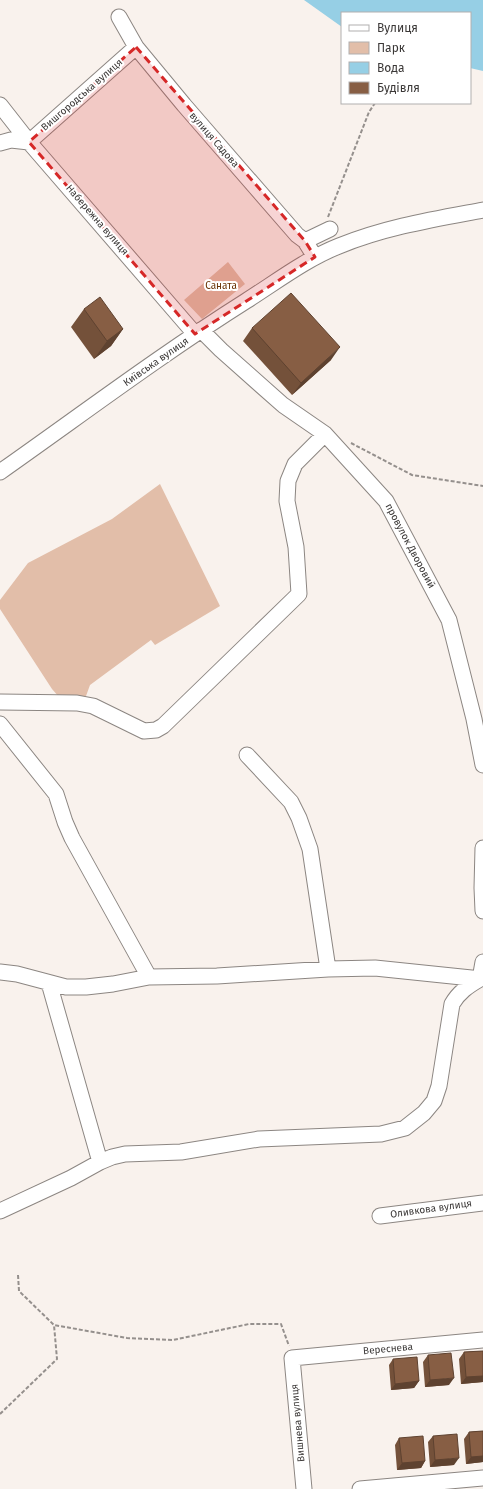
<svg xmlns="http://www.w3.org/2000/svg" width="483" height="1489" viewBox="0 0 483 1489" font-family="'Fira Sans',sans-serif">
<rect width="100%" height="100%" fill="#f9f2ed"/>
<path fill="#e2bea9" d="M228,262L245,284L202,319L184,300Z
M160,484L220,606L155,645L151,640L90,685L86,696L59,697L52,689L0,609V600L28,563L112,519Z"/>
<path fill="#96cfe5" d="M304,0H483V71L470,68V13H342V27Z"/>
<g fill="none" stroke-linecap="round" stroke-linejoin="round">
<defs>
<path id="minor" d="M119,17L136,47L184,105L297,235L305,241L315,257
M0,105L29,142L195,334
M29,142L136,47
M0,143L11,140L29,142
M305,241L330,229
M201,330L221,350L283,405L325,434L386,501L449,620L474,719L483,765
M0,472C81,415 162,354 246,301C276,282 306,259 339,246C385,227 435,219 483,210
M0,702L77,703L93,706L144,731L156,730L163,726L299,594L296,547L287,501L288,481L295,464L325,434
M0,724L56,794L65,822L72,838L149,977
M247,755L291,802L299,818L310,849L328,969
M483,848L482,888L483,911
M0,972L17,974L66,987H86L113,984L149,977L217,976L328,969L375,968L481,979
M480,979L483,962
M49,983L100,1162
M0,1211L71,1178L100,1162L112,1157L125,1154L181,1152L259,1139L381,1134L405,1128L424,1113L434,1101L439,1086L452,1004C459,992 468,986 480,979
M380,1216L483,1203
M304,1489L292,1358L483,1340
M360,1489L483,1478"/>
</defs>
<use href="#minor" stroke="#8c8682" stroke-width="17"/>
<path stroke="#95908d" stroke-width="2" stroke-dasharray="4 2" stroke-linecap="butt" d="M328,217L369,112L375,103
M351,443L412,475L483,486
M18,1275L19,1291L54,1325L127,1338L173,1340L249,1324H281L289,1346
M0,1414L57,1359L54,1325"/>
<use href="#minor" stroke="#fff" stroke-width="15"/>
</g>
<path fill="#74513a" d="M84,309L123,329L111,346L94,359L71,327Z
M252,328L331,360L292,395L243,341Z
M483,1351V1382L461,1384L459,1359L464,1352Z
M428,1355L449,1385L425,1387L423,1362Z
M393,1359L419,1381L414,1388L391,1390L389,1365Z
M483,1431V1462L466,1464L464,1439L469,1432Z
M433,1436L454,1465L430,1467L428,1442Z
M399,1438L425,1461L421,1468L397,1470L395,1445Z"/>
<path fill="#5e4230" d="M123,329L111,346L94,359L107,341Z
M340,347L331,360L292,395L301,383Z
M483,1376V1382L461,1384L466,1377Z
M454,1378L449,1385L425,1387L430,1380Z
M419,1381L414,1388L391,1390L395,1384Z
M483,1456V1462L466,1464L471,1457Z
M459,1458L454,1465L430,1467L435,1460Z
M425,1461L421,1468L397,1470L402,1463Z"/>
<path fill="#875e44" stroke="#5e4230" d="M291,293L340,347L301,383L252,328Z
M100,297L123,329L107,341L84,309Z
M483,1351V1376L466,1377L464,1352Z
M451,1353L454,1378L430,1380L428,1355Z
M417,1357L419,1381L395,1384L393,1359Z
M483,1431V1456L471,1457L469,1432Z
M457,1434L459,1458L435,1460L433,1436Z
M423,1436L425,1461L402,1463L399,1438Z"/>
<path fill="#d62828" fill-opacity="0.2" stroke="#d62828" stroke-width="3" stroke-dasharray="8 5" stroke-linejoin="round" d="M136,47L305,241L315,257L195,334L29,142Z"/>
<g text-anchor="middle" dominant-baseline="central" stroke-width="4" stroke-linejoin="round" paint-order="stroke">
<g font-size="10" fill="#3b3837" stroke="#fff">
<text transform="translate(82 95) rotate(-41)">Вишгородська вулиця</text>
<text transform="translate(214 140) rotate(49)">вулиця Садова</text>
<text transform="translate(97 220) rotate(49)">Набережна вулиця</text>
<text transform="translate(156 362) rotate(-35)">Київська вулиця</text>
<text transform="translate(410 546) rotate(62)">провулок Дворовий</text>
<text transform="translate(431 1209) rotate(-8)">Оливкова вулиця</text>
<text transform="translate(388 1349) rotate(-5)">Вереснева</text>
<text transform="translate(298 1423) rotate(-95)">Вишнева вулиця</text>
</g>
<g font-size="10" fill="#673000" stroke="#fff">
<text x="221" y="286">Саната</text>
</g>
</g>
<rect x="341" y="12" width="130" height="92" fill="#ffffff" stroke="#b1afaf"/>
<rect x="349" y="25" width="20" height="6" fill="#ffffff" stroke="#b1afaf"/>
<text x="377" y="32" font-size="12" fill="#3b3837">Вулиця</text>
<rect x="349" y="42" width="20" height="12" fill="#e2bea9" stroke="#b1afaf"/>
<text x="377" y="52" font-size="12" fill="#3b3837">Парк</text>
<rect x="349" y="62" width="20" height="12" fill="#96cfe5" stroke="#b1afaf"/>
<text x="377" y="72" font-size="12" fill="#3b3837">Вода</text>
<rect x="349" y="82" width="20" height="12" fill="#875e44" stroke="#b1afaf"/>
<text x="377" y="92" font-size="12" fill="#3b3837">Будівля</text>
</svg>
